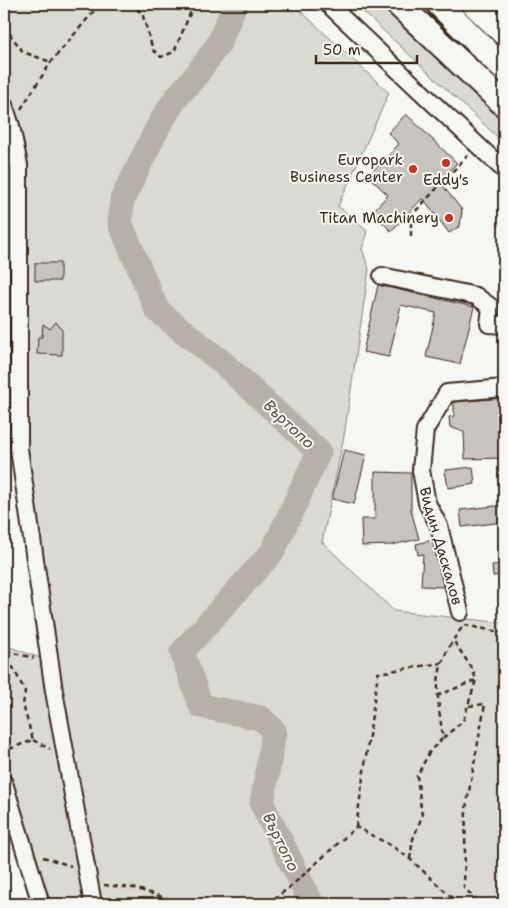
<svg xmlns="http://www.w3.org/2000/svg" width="508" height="908" viewBox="0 0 508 908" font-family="'Shantell Sans',sans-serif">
<rect width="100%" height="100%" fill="#f6f6f2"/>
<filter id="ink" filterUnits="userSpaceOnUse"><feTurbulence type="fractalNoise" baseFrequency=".02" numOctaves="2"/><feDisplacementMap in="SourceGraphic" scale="10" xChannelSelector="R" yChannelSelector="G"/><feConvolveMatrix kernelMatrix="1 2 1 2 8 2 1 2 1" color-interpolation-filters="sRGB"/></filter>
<g filter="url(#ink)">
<path fill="#dad9d3" stroke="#8a8278" d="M4,4H293L389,93L338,206L367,231L362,249L369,269L344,436L322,542L394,611L504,623V904H41L4,783V645L49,661L19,449V165L4,105Z
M355,4H387L504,114V143Z"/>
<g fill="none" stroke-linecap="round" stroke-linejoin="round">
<path stroke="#b6b0a9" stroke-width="25" d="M235,4L219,43L198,73L176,98L160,123L122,200L120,223L157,310L223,363L319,452L273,551L182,652L201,706L261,718L274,731L262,804L312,904"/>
</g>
<path fill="#c8c3be" stroke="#3b2a1e" d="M406,114L457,163L439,181L462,210L460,226L449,233L423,198L391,231L372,212L388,195L368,176L399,144L388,133Z
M35,263H60V281H35Z
M378,285L474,307L460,364L426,357L436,313L401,305L389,357L363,352Z
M56,322L62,330V355L37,354L38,337H42L43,324L50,329Z
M504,398V458L465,459L464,432L450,427L449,417L454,416V402Z
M344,450L366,455L354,504L332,499Z
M473,467L475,484L448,488L445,470Z
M375,472L411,473V510L419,539L392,545L362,546L361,519H375Z
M504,505V522L462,527L460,510Z
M432,540L443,585V587L421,586L423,554L418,555L416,544Z
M504,564V575L493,576L492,565Z"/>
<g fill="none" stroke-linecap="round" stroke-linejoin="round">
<defs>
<path id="minor" d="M328,4L504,170
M4,105L11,126L19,165V449L54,691L93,904
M382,276L476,296L491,307L489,324L504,325
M460,612L439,526L427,503L421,470L425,430L447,393L504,388
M4,783L41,904"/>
<path id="highway" d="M398,4L504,104
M439,4L504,69
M474,4L504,33"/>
</defs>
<use href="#minor" stroke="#3b2a1e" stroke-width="20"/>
<use href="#highway" stroke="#3b2a1e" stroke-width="28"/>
<path stroke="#3b2a1e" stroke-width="2.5" stroke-dasharray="5 4" stroke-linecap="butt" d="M129,4L142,13L153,50L161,57L174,52L194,4
M355,4H356
M4,10L5,4
M4,26L23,52L51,62
M21,109L51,62L99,5L105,4
M411,236V216L468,155
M4,650L25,691L23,705L33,740L4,751
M6,651L34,658
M437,696L476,680
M469,706L485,704L466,808L464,888L481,904
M443,738L463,721L476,680L473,670L453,640
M33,740L50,749
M356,827L378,673L441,663
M43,857L71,866
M410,859L413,839L422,816L417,776L430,751L443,738C436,689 431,667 464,625L504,633
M104,885L134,888L184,904
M266,904L289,888L356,827L392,846L410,859L459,904
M501,904H504"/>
<use href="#minor" stroke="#f6f6f2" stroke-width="16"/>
<use href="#highway" stroke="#f6f6f2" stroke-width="24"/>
</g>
</g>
<g fill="#c8321e" stroke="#f6f6f2" stroke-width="2">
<circle cx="446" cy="163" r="5"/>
<circle cx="413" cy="169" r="5"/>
<circle cx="449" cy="218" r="5"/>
</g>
<g text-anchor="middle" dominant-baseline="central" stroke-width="4" stroke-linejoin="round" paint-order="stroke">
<g font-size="15" fill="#3b2a1e" stroke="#f6f6f2" text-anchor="end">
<text x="403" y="160">Europark<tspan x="403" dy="17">Business Center</tspan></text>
<text x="446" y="180" text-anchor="middle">Eddy's</text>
<text x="439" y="218">Titan Machinery</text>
</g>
<g font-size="15" fill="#3b2a1e" stroke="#f6f6f2">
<text transform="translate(441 546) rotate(74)">Видин Даскалов</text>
</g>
<g font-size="16" font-style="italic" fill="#605248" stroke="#f6f6f2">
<text transform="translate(289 424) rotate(43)">Въртопо</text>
<text transform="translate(281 842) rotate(64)">Въртопо</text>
</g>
</g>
<rect width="508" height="908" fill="none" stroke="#f6f6f2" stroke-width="20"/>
<rect x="10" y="10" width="488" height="888" fill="none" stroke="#3b2a1e" stroke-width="2" filter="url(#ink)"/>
<path d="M316 55v8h101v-8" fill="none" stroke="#3b2a1e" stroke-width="2.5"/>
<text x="323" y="55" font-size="15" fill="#3b2a1e" stroke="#f6f6f2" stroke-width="4" paint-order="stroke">50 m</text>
</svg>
